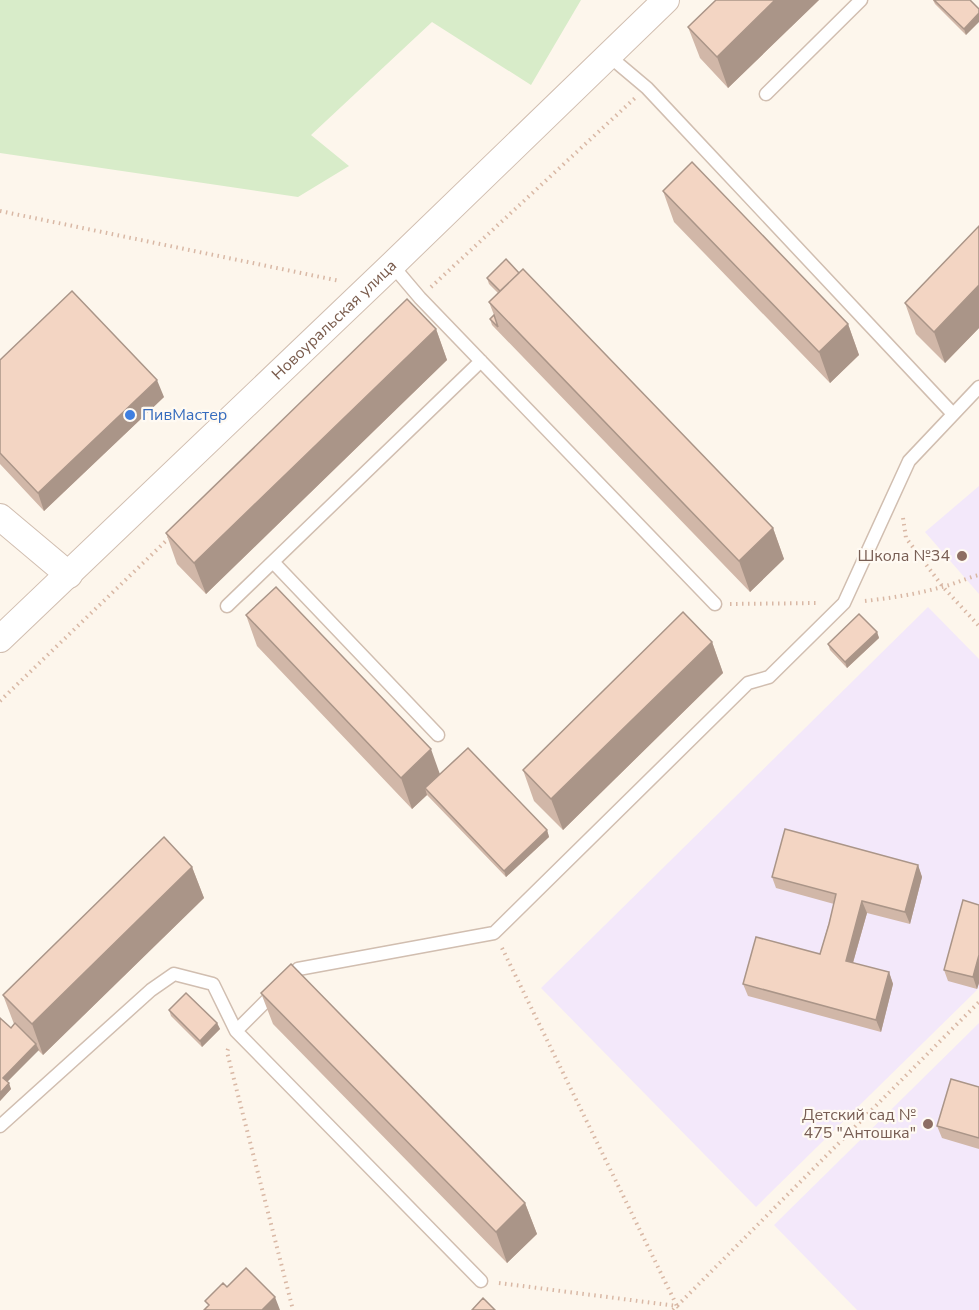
<svg xmlns="http://www.w3.org/2000/svg" width="979" height="1310" viewBox="0 0 979 1310" font-family="'Nunito Sans',sans-serif">
<rect width="100%" height="100%" fill="#fdf6ec"/>
<path fill="#f3e8fa" d="M979,486V594L925,532Z
M928,607L979,659V988L756,1207L541,988Z
M979,1023V1310H857L774,1225Z"/>
<path fill="#d8ecc9" d="M0,0H581L531,85L432,22L311,135L349,166L298,197L0,153Z"/>
<g fill="none" stroke-linecap="round" stroke-linejoin="round">
<defs>
<path id="service" d="M609,56L647,88L953,414
M766,94L861,0
M392,265L420,298L715,604
M273,562L438,735
M227,606L481,361
M236,1031L298,969L494,933L748,683L769,677L844,603L909,461L979,387
M0,1126L151,990L174,974L213,984L236,1031L481,1281"/>
<g id="minor">
<path d="M0,517L69,575"/>
<path id="s1" d="M0,639L392,265L666,0"/>
</g>
</defs>
<use href="#service" stroke="#d1beb0" stroke-width="15"/>
<use href="#minor" stroke="#d1beb0" stroke-width="28"/>
<path stroke="#d9b8a5" stroke-width="4" stroke-dasharray="1.5 4.5" stroke-linecap="butt" d="M0,211L340,281
M431,287L635,98
M903,518L906,538L943,587L979,626
M865,601C891,598 917,594 942,587C955,584 966,578 979,575
M730,604L819,603
M0,701L170,537
M502,948L677,1306
M228,1049L227,1052L293,1310
M499,1283L677,1306L681,1310
M673,1310L979,1002"/>
<use href="#service" stroke="#fff" stroke-width="12"/>
<use href="#minor" stroke="#fff" stroke-width="26"/>
</g>
<path fill="#d1b7a8" d="M716,0H819L728,88L700,58L688,27Z
M933,0H970L966,35L935,4Z
M663,191L848,324L859,355L830,383L674,222Z
M979,226V328L945,363L916,334L905,303Z
M487,278L773,528L784,559L750,592L492,325L490,319L494,315L489,302L498,293L489,284Z
M436,329L447,360L206,594L177,564L166,533Z
M0,360L164,397L44,511L0,464Z
M246,615L440,774L547,830L549,837L506,877L427,795L412,809L257,646Z
M877,632L879,638L847,668L830,650L828,644Z
M712,642L723,673L563,830L534,801L523,770Z
M918,865L922,877L910,924L867,913L853,963L889,972L893,984L881,1032L748,996L743,984L820,954L834,904L776,888L772,877Z
M192,867L204,898L43,1055L38,1050L7,1082L11,1089L0,1101L11,1028L14,1024L3,995Z
M979,905V983L977,989L948,981L944,970Z
M261,993L525,1203L537,1234L507,1263L273,1024Z
M169,1010L217,1023L220,1029L202,1047L171,1016Z
M979,1087V1149L942,1138L937,1126Z"/>
<path fill="#aa9588" d="M775,0H819L728,88L717,57Z
M979,13V22L966,35L964,29Z
M979,285V328L945,363L934,332Z
M848,324L859,355L830,383L819,352Z
M436,329L447,360L206,594L194,563Z
M157,380L164,397L44,511L38,493Z
M773,528L784,559L750,592L739,561Z
M877,632L879,638L847,668L845,662Z
M712,642L723,673L563,830L551,799Z
M431,749L442,780L425,788L427,795L412,809L401,778Z
M547,830L549,837L506,877L504,871Z
M918,865L922,877L910,924L905,912Z
M192,867L204,898L43,1055L32,1024Z
M862,901L867,913L850,973L846,961Z
M979,955V983L977,989L973,977Z
M889,972L893,984L881,1032L876,1020Z
M217,1023L220,1029L202,1047L200,1041Z
M36,1044L39,1050L5,1084L3,1078Z
M9,1083L11,1089L0,1101V1093Z
M525,1203L537,1234L507,1263L496,1232Z
M275,1297L280,1310H262Z"/>
<path fill="#f3d5c3" stroke="#aa9588" stroke-width="1.5" d="M716,0H775L717,57L688,27Z
M934,0H970L979,9V13L964,29Z
M692,162L848,324L819,352L663,191Z
M979,226V285L934,332L905,303Z
M506,259L519,273L500,291L487,278Z
M523,269L773,528L739,561L489,302Z
M72,291L157,380L38,493L0,453V360Z
M407,299L436,329L194,563L166,533Z
M494,315L498,327L490,319Z
M276,587L431,749L401,778L246,615Z
M683,612L712,642L551,799L523,770Z
M859,614L877,632L845,662L828,644Z
M468,748L547,830L504,871L425,788Z
M785,829L918,865L905,912L862,901L846,961L889,972L876,1020L743,984L756,937L820,954L829,924L836,894L772,877Z
M164,837L192,867L32,1024L3,995Z
M963,900L979,905V955L973,977L944,970Z
M291,964L525,1203L496,1232L261,993Z
M186,993L217,1023L200,1041L169,1010Z
M0,1018L11,1028L15,1023L36,1044L3,1078L9,1083L0,1093Z
M951,1079L979,1087V1138L937,1126Z
M246,1268L275,1297L262,1310H204L209,1305L205,1301L223,1283L227,1287Z
M483,1298L495,1310H472Z"/>
<circle fill="#3f7fe0" stroke="#fffaf3" stroke-width="2" cx="130" cy="415" r="6"/>
<g fill="#8d6e63" stroke="#fffaf3" stroke-width="2">
<circle cx="962" cy="556" r="6"/>
<circle cx="928" cy="1124" r="6"/>
</g>
<g text-anchor="middle" dominant-baseline="central" stroke-width="4.5" stroke-linejoin="round" paint-order="stroke">
<g font-size="16" fill="#7a5c4d" stroke="#fffaf3">
<text stroke="none"><textPath href="#s1" startOffset="462">Новоуральская улица</textPath></text>
</g>
<g font-size="16" fill="#366cbe" stroke="#fffaf3" text-anchor="start">
<text x="142" y="415">ПивМастер</text>
</g>
<g font-size="16" fill="#785e54" stroke="#fffaf3" text-anchor="end">
<text x="950" y="556">Школа №34</text>
<text x="916" y="1115">Детский сад №<tspan x="916" dy="18">475 "Антошка"</tspan></text>
</g>
</g>
</svg>
